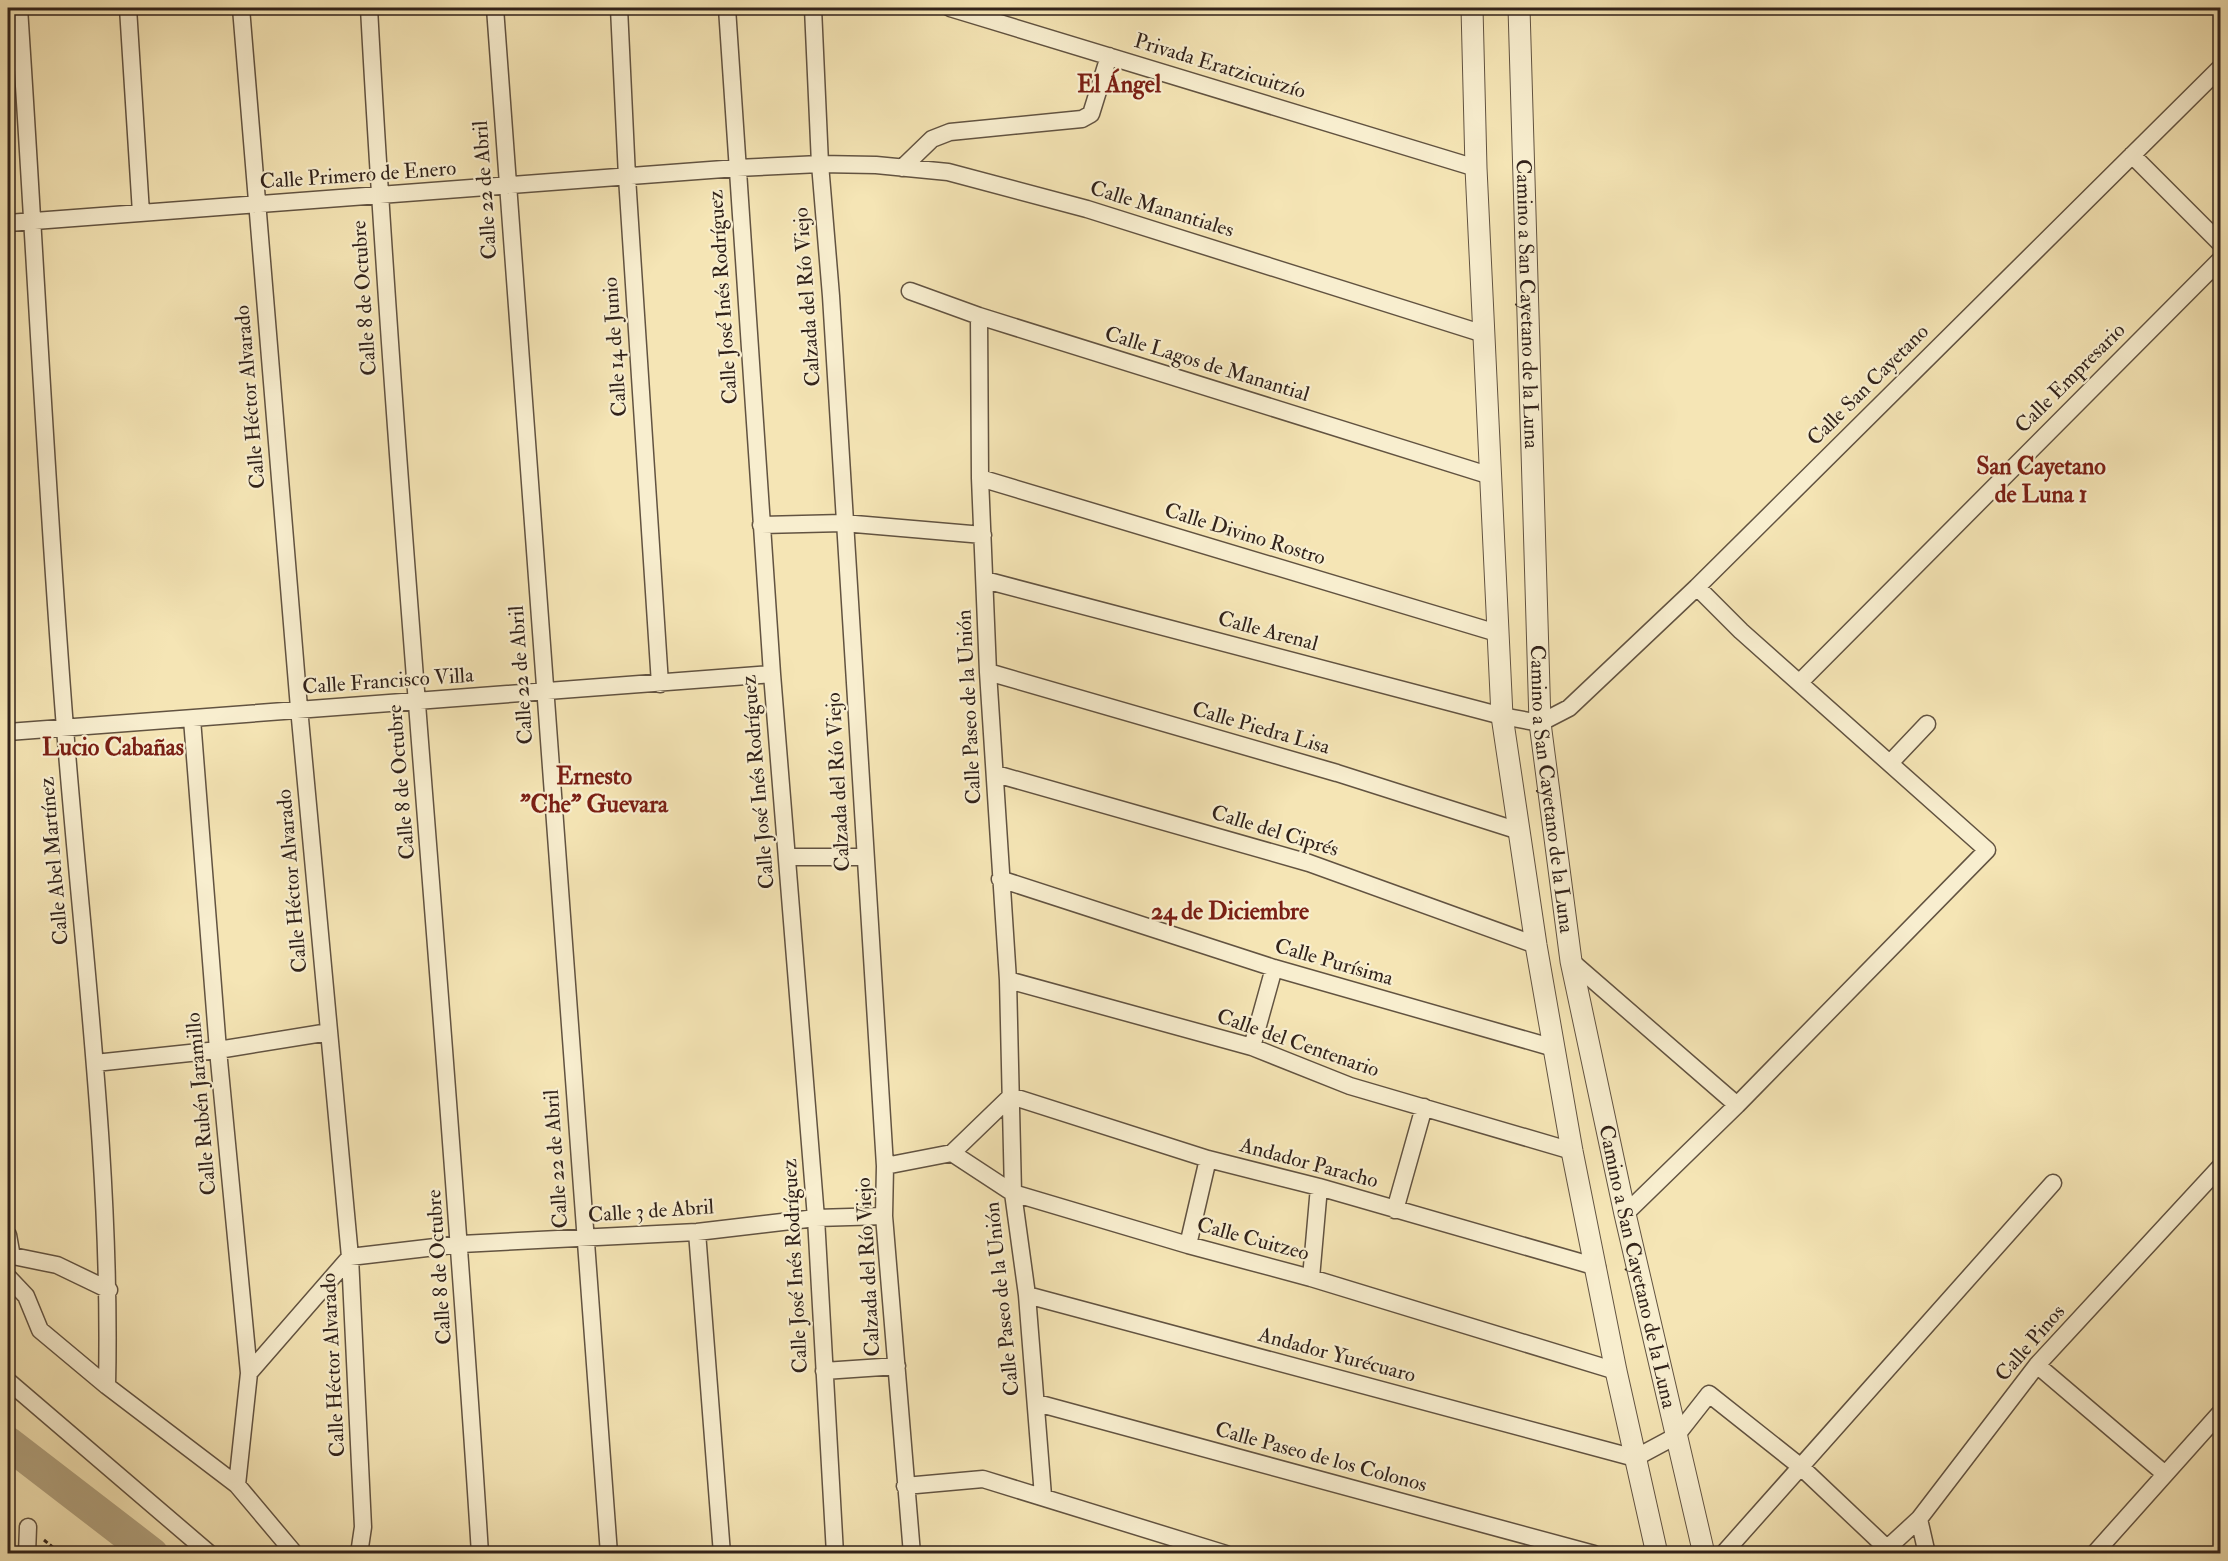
<svg xmlns="http://www.w3.org/2000/svg" width="2228" height="1561" viewBox="0 0 2228 1561" font-family="'IM FELL Double Pica',serif">
<rect width="100%" height="100%" fill="#f5e5b5"/>
<filter id="stains"><feTurbulence type="fractalNoise" baseFrequency=".00333" numOctaves="4"/><feColorMatrix values="0 0 0 0 .2 0 0 0 0 .09 0 0 0 0 .02 0 0 0 .5 -.17"/></filter>
<radialGradient id="worn" r=".72"><stop offset=".6" stop-color="#630" stop-opacity="0"/><stop offset="1" stop-color="#630" stop-opacity=".3"/></radialGradient>
<g fill="none" stroke-linecap="round" stroke-linejoin="round">
<path stroke="#b2a380" stroke-width="33" d="M8,1443L152,1554"/>
<defs>
<path id="minor" d="M19,8C35,248 46,488 65,728C82,947 112,1166 107,1386
M128,8L141,213
M241,8L299,708L350,1257L363,1527L359,1554
M369,8C397,523 448,1038 480,1554
M495,8L609,1554
M619,8L627,177L660,684
M727,8L772,674L816,1218L835,1554
M813,8L820,164L831,296L885,1166L884,1216L912,1554
M950,8L1476,168
M2132,155L2220,243
M902,168L932,139L950,132L1082,119L1091,114L1109,56
M8,223L737,168L820,164L876,165L948,172L1087,209L1484,334
M910,291L979,316L1491,476
M979,316L980,478L988,672L1008,980L1013,1193L1027,1295L1043,1496
M980,478L1497,633
M761,525L843,523L983,535
M985,580L1502,716L1540,723L1569,708L1697,587L2220,68
M988,672L1337,773L1519,831
M1800,682L2220,260
M192,719L218,1050L249,1373L237,1485
M8,732L772,674
M1890,763L1927,724
M996,774L1309,863L1536,945
M787,857H865
M1000,879L1274,968L1554,1048
M1571,961L1737,1105
M1008,980L1252,1047L1350,1086L1572,1151
M1252,1047L1274,968
M95,1063L218,1050L329,1032
M952,1153L1011,1096L1208,1159L1319,1187L1597,1267
M885,1166L952,1153L1013,1193L1188,1245L1311,1278L1616,1371
M1395,1210L1424,1107
M1625,1214L1737,1105L1987,850L1741,631L1697,587
M697,1232L722,1554
M8,1235L12,1257
M1188,1245L1208,1159
M8,1255L57,1265L109,1290
M8,1277L26,1296L40,1330L107,1386L237,1485L295,1554
M1311,1278L1319,1187
M1027,1295L1635,1458L1676,1436L1709,1394L1801,1467L1893,1554
M2037,1365L2165,1474
M824,1371L897,1366
M249,1373L350,1257L461,1244L697,1232L816,1218L884,1216
M8,1381L210,1554
M1037,1403L1594,1554
M905,1486L983,1479L1226,1554
M1919,1519L1927,1554
M27,1554L28,1527
M1723,1554L2053,1183
M1881,1554L1919,1519L2037,1365L2220,1167
M2094,1554L2220,1413"/>
<g id="tertiary">
<path d="M1472,8L1476,168L1502,716L1536,945L1572,1151L1616,1371L1657,1554"/>
<path id="s1" d="M1519,8L1540,723L1571,961L1625,1214L1704,1554"/>
</g>
</defs>
<use href="#minor" stroke="#625341" stroke-width="19"/>
<use href="#tertiary" stroke="#625341" stroke-width="23"/>
<path stroke="#31221a" stroke-width="3" stroke-dasharray="4.5 3" stroke-linecap="butt" d="M44,1540L61,1554"/>
<use href="#minor" stroke="#f8eecf" stroke-width="16"/>
<use href="#tertiary" stroke="#f8eecf" stroke-width="21"/>
</g>
<g text-anchor="middle" dominant-baseline="central" stroke-width="4.5" stroke-linejoin="round" paint-order="stroke">
<g font-size="21" fill="#31221a" stroke="#f8eecf">
<text transform="translate(1220 66) rotate(17)">Privada Eratzicuitzío</text>
<text transform="translate(358 175) rotate(-4)">Calle Primero de Enero</text>
<text transform="translate(485 190) rotate(-94)">Calle 22 de Abril</text>
<text transform="translate(1162 209) rotate(17)">Calle Manantiales</text>
<text transform="translate(723 297) rotate(-94)">Calle José Inés Rodríguez</text>
<text transform="translate(807 297) rotate(-94)">Calzada del Río Viejo</text>
<text transform="translate(364 298) rotate(-94)">Calle 8 de Octubre</text>
<text stroke="none"><textPath href="#s1" startOffset="296">Camino a San Cayetano de la Luna</textPath></text>
<text transform="translate(615 347) rotate(-94)">Calle 14 de Junio</text>
<text transform="translate(1207 364) rotate(17)">Calle Lagos de Manantial</text>
<text transform="translate(2070 378) rotate(-45)">Calle Empresario</text>
<text transform="translate(1868 385) rotate(-45)">Calle San Cayetano</text>
<text transform="translate(250 397) rotate(-95)">Calle Héctor Alvarado</text>
<text transform="translate(1245 534) rotate(17)">Calle Divino Rostro</text>
<text transform="translate(1268 631) rotate(15)">Calle Arenal</text>
<text transform="translate(521 675) rotate(-94)">Calle 22 de Abril</text>
<text transform="translate(388 681) rotate(-4)">Calle Francisco Villa</text>
<text transform="translate(969 707) rotate(-93)">Calle Paseo de la Unión</text>
<text transform="translate(1261 728) rotate(16)">Calle Piedra Lisa</text>
<text transform="translate(401 782) rotate(-95)">Calle 8 de Octubre</text>
<text transform="translate(758 782) rotate(-95)">Calle José Inés Rodríguez</text>
<text transform="translate(838 782) rotate(-93)">Calzada del Río Viejo</text>
<text stroke="none"><textPath href="#s1" startOffset="782">Camino a San Cayetano de la Luna</textPath></text>
<text transform="translate(1275 831) rotate(17)">Calle del Ciprés</text>
<text transform="translate(54 861) rotate(-95)">Calle Abel Martínez</text>
<text transform="translate(292 881) rotate(-95)">Calle Héctor Alvarado</text>
<text transform="translate(1334 962) rotate(16)">Calle Purísima</text>
<text transform="translate(1298 1043) rotate(19)">Calle del Centenario</text>
<text transform="translate(201 1104) rotate(-95)">Calle Rubén Jaramillo</text>
<text transform="translate(556 1159) rotate(-94)">Calle 22 de Abril</text>
<text transform="translate(1309 1163) rotate(15)">Andador Paracho</text>
<text transform="translate(651 1211) rotate(-4)">Calle 3 de Abril</text>
<text transform="translate(1253 1239) rotate(15)">Calle Cuitzeo</text>
<text stroke="none"><textPath href="#s1" startOffset="1268">Camino a San Cayetano de la Luna</textPath></text>
<text transform="translate(795 1266) rotate(-93)">Calle José Inés Rodríguez</text>
<text transform="translate(439 1267) rotate(-94)">Calle 8 de Octubre</text>
<text transform="translate(868 1267) rotate(-93)">Calzada del Río Viejo</text>
<text transform="translate(1002 1299) rotate(-96)">Calle Paseo de la Unión</text>
<text transform="translate(2030 1343) rotate(-49)">Calle Pinos</text>
<text transform="translate(1337 1355) rotate(15)">Andador Yurécuaro</text>
<text transform="translate(333 1365) rotate(-93)">Calle Héctor Alvarado</text>
<text transform="translate(1321 1457) rotate(15)">Calle Paseo de los Colonos</text>
</g>
<g font-size="24" font-weight="bold" fill="#7a1f14" stroke="#f8eecf">
<text x="1119" y="84">El Ángel</text>
<text x="2041" y="466">San Cayetano<tspan x="2041" dy="28">de Luna 1</tspan></text>
<text x="113" y="747">Lucio Cabañas</text>
<text x="594" y="776">Ernesto<tspan x="594" dy="28">"Che" Guevara</tspan></text>
<text x="1230" y="911">24 de Diciembre</text>
</g>
</g>
<rect width="2228" height="1561" fill="none" stroke="#f5e5b5" stroke-width="30"/>
<rect x="9" y="9" width="2210" height="1543" fill="none" stroke="#31221a" stroke-width="3"/>
<rect x="15" y="15" width="2198" height="1531" fill="none" stroke="#31221a" stroke-width="1.5"/>
<rect width="100%" height="100%" filter="url(#stains)"/>
<rect width="100%" height="100%" fill="url(#worn)"/>
</svg>
